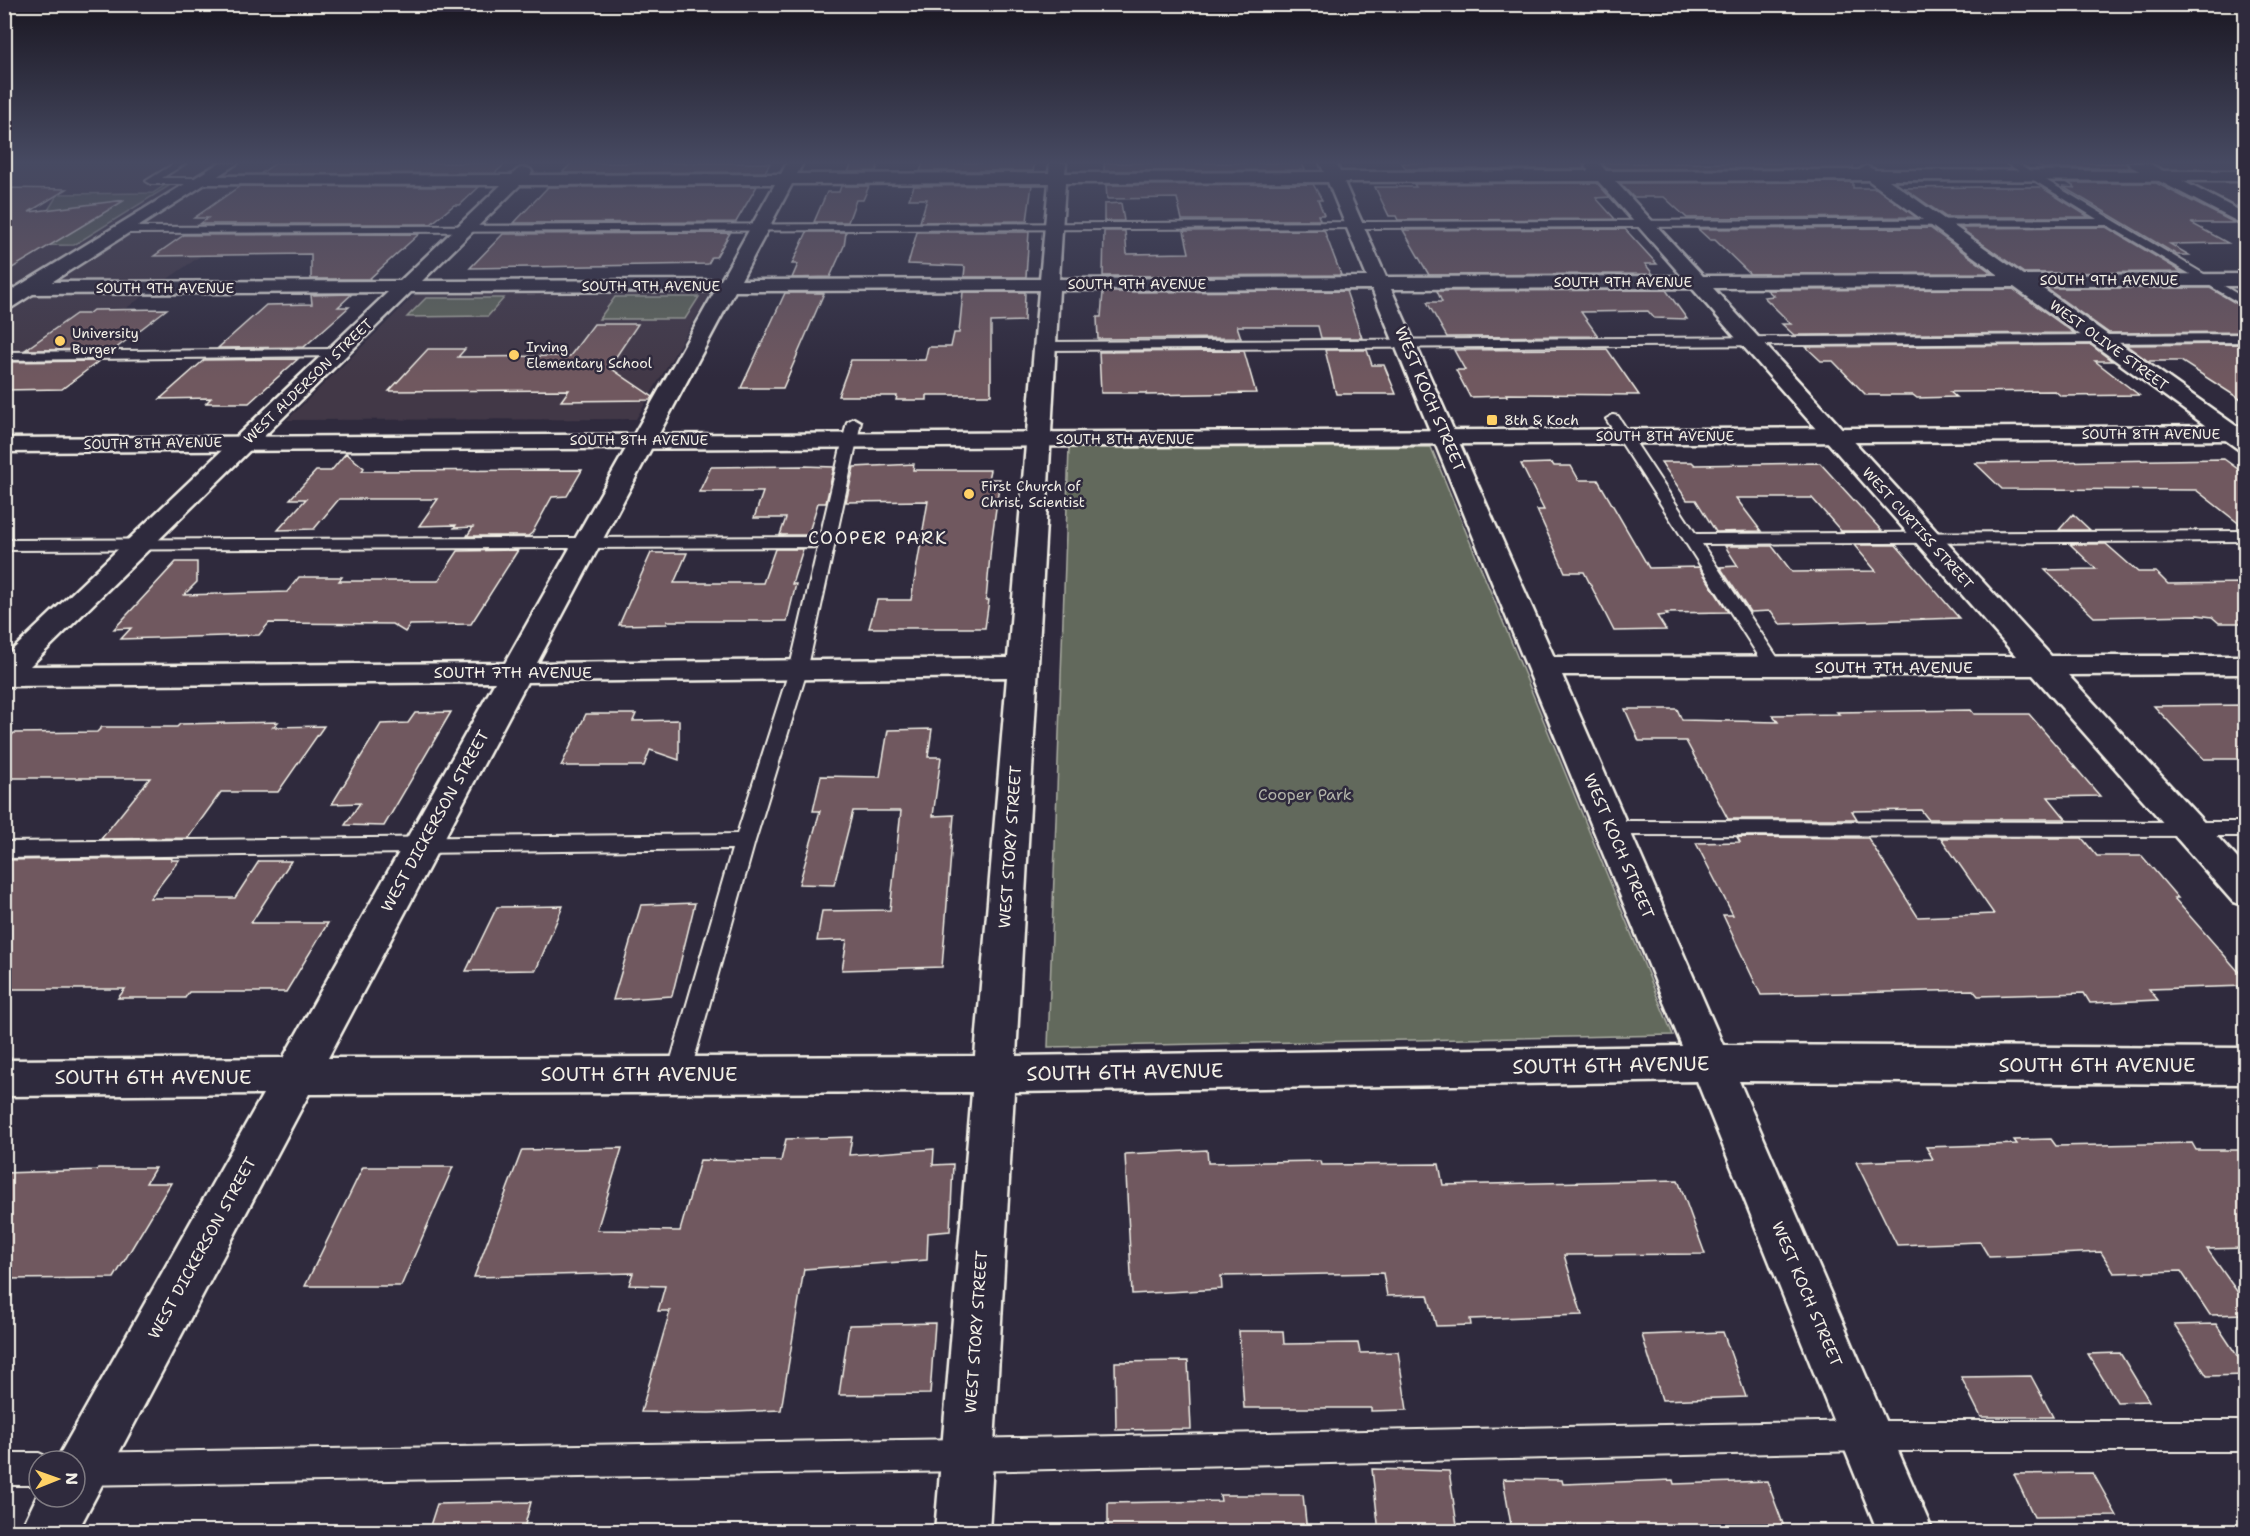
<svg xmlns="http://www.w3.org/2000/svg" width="2250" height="1536" viewBox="0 0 2250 1536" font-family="'Shantell Sans',sans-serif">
<rect width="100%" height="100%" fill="#2f2a3d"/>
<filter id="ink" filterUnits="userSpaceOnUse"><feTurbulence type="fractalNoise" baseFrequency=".0167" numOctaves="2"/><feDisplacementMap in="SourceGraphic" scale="12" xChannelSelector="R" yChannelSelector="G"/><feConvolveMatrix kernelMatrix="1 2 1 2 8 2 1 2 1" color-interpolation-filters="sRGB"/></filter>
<g filter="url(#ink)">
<path fill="#423847" d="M5,163H222L5,303Z
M226,163H333L5,393L4,316Z
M2148,163H2245V214Z
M712,290L636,419L287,420L419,291Z"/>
<path fill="#62695c" stroke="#abada2" stroke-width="1.5" d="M168,183L172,184L74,245L5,246L105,203L48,210L58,194L153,193Z
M615,297H699L685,319H599Z
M426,298H504L488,316L407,317Z
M1431,447L1673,1035L1048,1047L1069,448Z"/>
<path fill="#6f585f" stroke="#f4f1e8" stroke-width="1.5" d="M276,163H506L495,173L260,174Z
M572,163H770L765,172L562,173Z
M852,163H879L876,171L848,172Z
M923,163H1035L1033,171H920Z
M1104,163H1302L1305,170L1104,171Z
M1402,163H1584V169H1406Z
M1602,163H1853V168L1607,169Z
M2033,163H2126L2130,168H2043Z
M1853,182V188H1876L1916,217L1687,218L1664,197H1633L1620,183Z
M1597,183L1610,197L1596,198L1615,219L1398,220L1396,216H1389L1375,187H1416L1414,184Z
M2068,183H2156L2235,223H2191L2228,243L2170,244L2189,255H2177L2063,187L2076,188Z
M1313,184L1322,200H1318L1324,215H1318L1320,220H1182L1177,198L1107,199L1106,185Z
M1032,185L1027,221L920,222L927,199H909L914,186Z
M240,186L479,187L460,205H454L431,224H200L208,218H194Z
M757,186L736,222L514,223L548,187Z
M841,186H869L863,200H856L848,222H814L827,192H839Z
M1981,187H2041L2089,217H1946L1904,188Z
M4,188L67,189L29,212L125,200L4,273Z
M1121,203L1124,221H1104V204Z
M2106,227L2182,272L2024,273L1960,228Z
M1930,228L1992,273L1750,274L1715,240H1710L1698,229Z
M1625,229L1657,264H1645L1653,274L1429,275L1403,230Z
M1324,230L1341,275L1103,276L1104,231H1125L1127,254L1189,253L1184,231Z
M807,232H846L844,246L830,277L792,278L798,264H792Z
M917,232H1029L1026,277H964L965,267L963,266L908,264Z
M730,233L716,257H712L708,264L470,268L503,234Z
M419,234L369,279H311V254L154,256L184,235Z
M2046,288H2210L2246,309V332L2109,333Z
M2013,289L2074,333L1794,335L1782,324H1791L1764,297L1774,296L1767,290Z
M1666,290L1687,319L1654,318L1648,311L1581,312L1598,336L1447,337L1427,302H1442L1437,291Z
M1346,291L1362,338H1321L1318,326H1237L1241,338L1098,339L1097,317H1101L1103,292Z
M963,292H1025L1024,321L991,322V395H927V400H896L897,396H838L851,360H925L928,347H951L954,333H959Z
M785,293H824L783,388H741Z
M352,294L338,307H349L304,347L218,348L266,305L312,304L311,295Z
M167,309L115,349L25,350L76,314H88L93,310Z
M594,324H638L609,367L653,397L651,400L561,401L569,390L389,391L428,349H465L458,357L570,356Z
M2246,344V403L2181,361H2148L2126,345Z
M2091,345L2112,361H2095L2139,395L2061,396L2055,391L1950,392L1956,397L1917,398L1913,395H1866L1833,361H1821L1806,347Z
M1607,349L1639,395L1506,394L1507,396L1470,397L1456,370H1465L1454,350Z
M1325,350H1367L1372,365H1384L1396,394H1336Z
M1244,351L1256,393L1146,395V393H1101L1099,352Z
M298,359L249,403H206L211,398L160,399L204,360Z
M99,361L62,389L4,390L6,362Z
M346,453L364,468L362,471L582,470L567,496L552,497L532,533L528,536H467L473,527L454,528L456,525L419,526L438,499H339L314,529L278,530L306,499H290L316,471H331Z
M2224,459L2246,475V529L2196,490L2002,489L1975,463Z
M1661,462H1692L1695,465L1820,463L1882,531H1841L1812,498H1736L1761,531L1716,532L1696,500H1687Z
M1552,463L1554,466H1571L1579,480H1598L1649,568L1699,567L1728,612L1666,613L1668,615L1657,616L1666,630L1614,631L1584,572H1565L1537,510H1544L1521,464Z
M914,464L913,470H990L988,479H1000L991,545L986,600H989L985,628H869L877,600H911L928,501L846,502L854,467Z
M803,466L834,467L826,503H818L808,535H780L786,518H754L763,492H699L711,467Z
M2073,514L2090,530H2059Z
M2070,544H2106L2138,572H2156L2168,584L2246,583V623H2219L2212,617L2197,615L2094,617L2045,570L2096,569Z
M1854,545H1896L1959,618L1780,624L1771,611L1750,612L1720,567L1738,566L1725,546H1772L1792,572L1876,571Z
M775,549H803L792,584H796L787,621H668L667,624L619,625L651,553H687L674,583H763Z
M518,550L471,624L410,625L405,632L392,624L269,623L259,635L121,639L131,628L114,629L176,562H197V582L184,595L287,592L299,577H342L339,581H438L458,551Z
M2246,705V759H2204L2154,706Z
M1625,709H1677L1682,720L1778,722L1773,715L1839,714L1837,712L1971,710L1974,714H2029L2100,796L2048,797L2066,819H1928L1921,810L1852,811L1857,819H1728L1686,741H1639Z
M451,712L384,826L345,825L360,803L332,804L381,724L408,723L415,713Z
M586,714H636L633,721L679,720V760L650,750L644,766H561Z
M278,722L273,727L324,726L278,792H221L188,838L101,839L150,778H4V743L14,733L97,732L102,727H177L180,724Z
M932,729L928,757H941L933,816L954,815L942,967L842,970L847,940L817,941L822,911L890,910L901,811H853L834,885L799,884L820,811H813L821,776L880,777L888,730Z
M1737,837L1868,838L1918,917L1994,914L1941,838H2082L2097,856H2142L2178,898H2174L2246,980V986L2149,989L2158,1000L2090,1003L2084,993L1978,996L1973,990L1761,995L1723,915H1733L1696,843L1740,842Z
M172,858L171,860H179L150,898H235L259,861H291L251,923H328L286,992H189L185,998H118L125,989H4V860Z
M695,903L672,996L613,1000L641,905Z
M563,906L536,970L466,971L497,907Z
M852,1137L849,1155L934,1149L933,1165L953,1164L950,1231L928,1233L927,1260L804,1269L781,1410L709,1413L641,1412L670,1311H658L665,1286L629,1285L633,1273L474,1277L522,1150L622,1148L597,1230L680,1231L700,1160L781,1161L786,1139Z
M2051,1139L2056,1146L2192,1143L2196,1150H2246V1248L2207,1249L2246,1304V1314L2210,1315L2181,1271L2114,1273L2101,1252L1989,1257L1980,1242L1897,1245L1856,1162L1933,1159L1926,1147L2017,1144L2014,1140Z
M1207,1150L1208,1163L1320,1161L1321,1165L1439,1164L1443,1185L1678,1180L1705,1254L1564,1255L1582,1315L1470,1319L1471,1325L1436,1326L1428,1295L1387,1296L1383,1273L1221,1276L1222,1289L1132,1294L1125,1154Z
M363,1167H453L401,1286H305Z
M98,1168H155L146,1183H171L114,1278L4,1279V1173L97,1170Z
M935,1323L930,1394L839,1395L849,1325Z
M2216,1324L2246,1369V1375L2207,1376L2174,1325Z
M1239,1331H1283L1284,1344L1358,1343L1360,1353L1398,1352L1407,1410L1371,1411V1408H1244Z
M1723,1332L1746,1397L1662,1400L1642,1335Z
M2120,1353L2149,1401L2117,1402L2088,1354Z
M1188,1361L1191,1429L1116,1430L1115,1362Z
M2031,1376L2053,1417H1981L1961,1377Z
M1372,1469L1449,1471L1458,1532H1379Z
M2093,1473L2117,1516L2034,1517L2014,1474Z
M1503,1479L1562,1480L1563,1484L1673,1480L1674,1484L1767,1481L1786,1532H1619L1617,1525H1511Z
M1220,1495H1303L1307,1532H1108V1503L1221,1501Z
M531,1502L523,1532H428L437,1504Z"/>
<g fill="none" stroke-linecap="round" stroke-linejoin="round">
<defs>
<path id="service" d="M175,163H186L162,178H200L205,181L200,184H151L146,181Z
M2006,163H2017L2246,299V307L2107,225L123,233L118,230L123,227L2097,219Z
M2246,334V342L1045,350L1039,346L1045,342Z
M337,349L341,350L343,353L341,356L4,360V352Z
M1613,415L1618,416L1696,534L2246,531V541L1702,544L1783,666L1780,670H1768L1765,666L1606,419Z
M854,418L861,422L807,671L755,841L688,1081L679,1084L670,1081L667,1073L732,849L4,858V842L737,834L789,671L818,547L4,550V540L820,537L847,422Z
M1612,821L2246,822V836L1612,835L1605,833L1602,828L1605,823Z
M1866,1421H2246V1451H1866L967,1471L75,1485V1461H63L64,1458L75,1453L967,1439Z
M4,1453H39L50,1458L51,1461H39V1485H4Z"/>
<path id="minor" d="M787,163H803L797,174L1049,173L1050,163H1066L1065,173L1324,172L1320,163H1336L1340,172L1589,171L1585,166L1587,163H1599L1606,171L1859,170L1866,166L1875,170L2246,171V181L1889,180L2023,275L2246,274V286H2039L2246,433V451L2238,449L2014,287L1713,288L2051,656H2246V674L2068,675L2246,868V906L2233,902L2033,675H1562L1723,1045L2246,1048V1084L1739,1081L1933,1532H1878L1697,1081L1014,1092L989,1532H935L972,1092L309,1094L77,1532H20L39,1492V1497H75V1461H56L263,1094L4,1096V1060L283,1058L495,682L4,686V658L388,292L29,294L22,292L19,288L22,284L29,282L400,281L501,185L194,184L192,181L200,176L512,175C518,169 521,166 530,169L532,172L530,175L781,174ZM1868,180L1999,275L1703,276L1615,181ZM1598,181L1682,276L1386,277L1344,182ZM1328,182L1367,277L1059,279L1065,183ZM1049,183L1040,279L741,280L792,184ZM775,184L721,280L422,281L520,185ZM1692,288L2016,656L1554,657L1391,289ZM1372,289L1682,1046L1016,1056L1059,290ZM1039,290L1008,658L537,663L735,291ZM715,291L505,663L30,666L411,292ZM1007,677L975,1056L328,1058L527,682Z"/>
<path id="tertiary" d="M2128,163H2148L2246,214V226L2130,166Z
M2246,426V440L4,452V438Z"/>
<path id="secondary" d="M219,163H238L11,308L4,310V295Z"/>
</defs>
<use href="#service" stroke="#f4f1e8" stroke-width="4"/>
<use href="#minor" stroke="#f4f1e8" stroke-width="5"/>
<use href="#tertiary" stroke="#f4f1e8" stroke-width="5"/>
<use href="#secondary" stroke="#f4f1e8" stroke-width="5"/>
<use href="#service" fill="#2f2a3d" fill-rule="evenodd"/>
<use href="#minor" fill="#2f2a3d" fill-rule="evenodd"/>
<use href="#tertiary" fill="#2f2a3d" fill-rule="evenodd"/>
<use href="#secondary" fill="#2f2a3d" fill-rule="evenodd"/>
</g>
</g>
<linearGradient id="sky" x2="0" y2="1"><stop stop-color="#1a1722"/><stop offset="0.43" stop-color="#474a62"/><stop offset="1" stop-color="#474a62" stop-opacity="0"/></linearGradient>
<rect width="2250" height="378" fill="url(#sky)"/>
<g fill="#ffd166" stroke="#2f2a3d" stroke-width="2">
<circle cx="60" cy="341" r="6"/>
<circle cx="514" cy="355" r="6"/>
<rect x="1486" y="414" width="12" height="12" rx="3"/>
<circle cx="969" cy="494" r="6"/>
</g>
<g text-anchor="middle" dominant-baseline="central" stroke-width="5" stroke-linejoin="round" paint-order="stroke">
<g font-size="14" fill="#f4f1e8" stroke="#2f2a3d">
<text x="2109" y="280">SOUTH 9TH AVENUE</text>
<text x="1623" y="282">SOUTH 9TH AVENUE</text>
<text x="1137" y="284">SOUTH 9TH AVENUE</text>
<text x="651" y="286">SOUTH 9TH AVENUE</text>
<text x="165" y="288">SOUTH 9TH AVENUE</text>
<text transform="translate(2109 345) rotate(36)">WEST OLIVE STREET</text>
<text transform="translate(308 381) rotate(-44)">WEST ALDERSON STREET</text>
<text x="2151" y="434">SOUTH 8TH AVENUE</text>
<text x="1665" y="436">SOUTH 8TH AVENUE</text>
<text x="1125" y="439">SOUTH 8TH AVENUE</text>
<text x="639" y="440">SOUTH 8TH AVENUE</text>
<text transform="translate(153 443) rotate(-1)">SOUTH 8TH AVENUE</text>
<text transform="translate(1918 528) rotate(48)">WEST CURTISS STREET</text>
</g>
<g font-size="14" fill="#f4f1e8" stroke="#2f2a3d" text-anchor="start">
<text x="72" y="333">University<tspan x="72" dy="16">Burger</tspan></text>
<text x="526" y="347">Irving<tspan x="526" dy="16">Elementary School</tspan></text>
<text x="1504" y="420">8th &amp; Koch</text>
<text x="981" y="486">First Church of<tspan x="981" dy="16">Christ, Scientist</tspan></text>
</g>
<g font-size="16" fill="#f4f1e8" stroke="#2f2a3d">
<text transform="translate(1430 399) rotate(67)">WEST KOCH STREET</text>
<text x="1894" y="667">SOUTH 7TH AVENUE</text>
<text x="513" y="672">SOUTH 7TH AVENUE</text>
<text transform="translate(435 821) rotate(-61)">WEST DICKERSON STREET</text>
<text transform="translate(1619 846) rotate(67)">WEST KOCH STREET</text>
<text transform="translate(1010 847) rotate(-86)">WEST STORY STREET</text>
<text transform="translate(202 1248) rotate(-61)">WEST DICKERSON STREET</text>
<text transform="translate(1807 1294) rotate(67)">WEST KOCH STREET</text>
<text transform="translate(976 1332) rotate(-86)">WEST STORY STREET</text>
</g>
<g font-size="16" fill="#b2b4a9" stroke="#2f2a3d">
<text x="1305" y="794">Cooper Park</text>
</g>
<g font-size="18" letter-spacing="1.5" fill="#f4f1e8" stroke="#2f2a3d">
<text x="878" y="538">COOPER PARK</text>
</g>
<g font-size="20" fill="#f4f1e8" stroke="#2f2a3d">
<text transform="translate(1611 1065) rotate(-1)">SOUTH 6TH AVENUE</text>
<text x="2097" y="1065">SOUTH 6TH AVENUE</text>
<text transform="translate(1125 1072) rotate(-1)">SOUTH 6TH AVENUE</text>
<text x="639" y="1074">SOUTH 6TH AVENUE</text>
<text x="153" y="1077">SOUTH 6TH AVENUE</text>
</g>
</g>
<rect width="2250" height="1536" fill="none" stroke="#2f2a3d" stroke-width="24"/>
<rect x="12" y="12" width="2226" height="1512" fill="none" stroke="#f4f1e8" stroke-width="2" filter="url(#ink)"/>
<g transform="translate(57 1479) rotate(89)"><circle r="28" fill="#2f2a3d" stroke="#7e7a81" stroke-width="1.5"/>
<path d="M0-4.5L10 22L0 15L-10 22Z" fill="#ffd166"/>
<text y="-9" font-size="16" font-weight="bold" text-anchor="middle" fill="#f4f1e8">N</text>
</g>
</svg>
